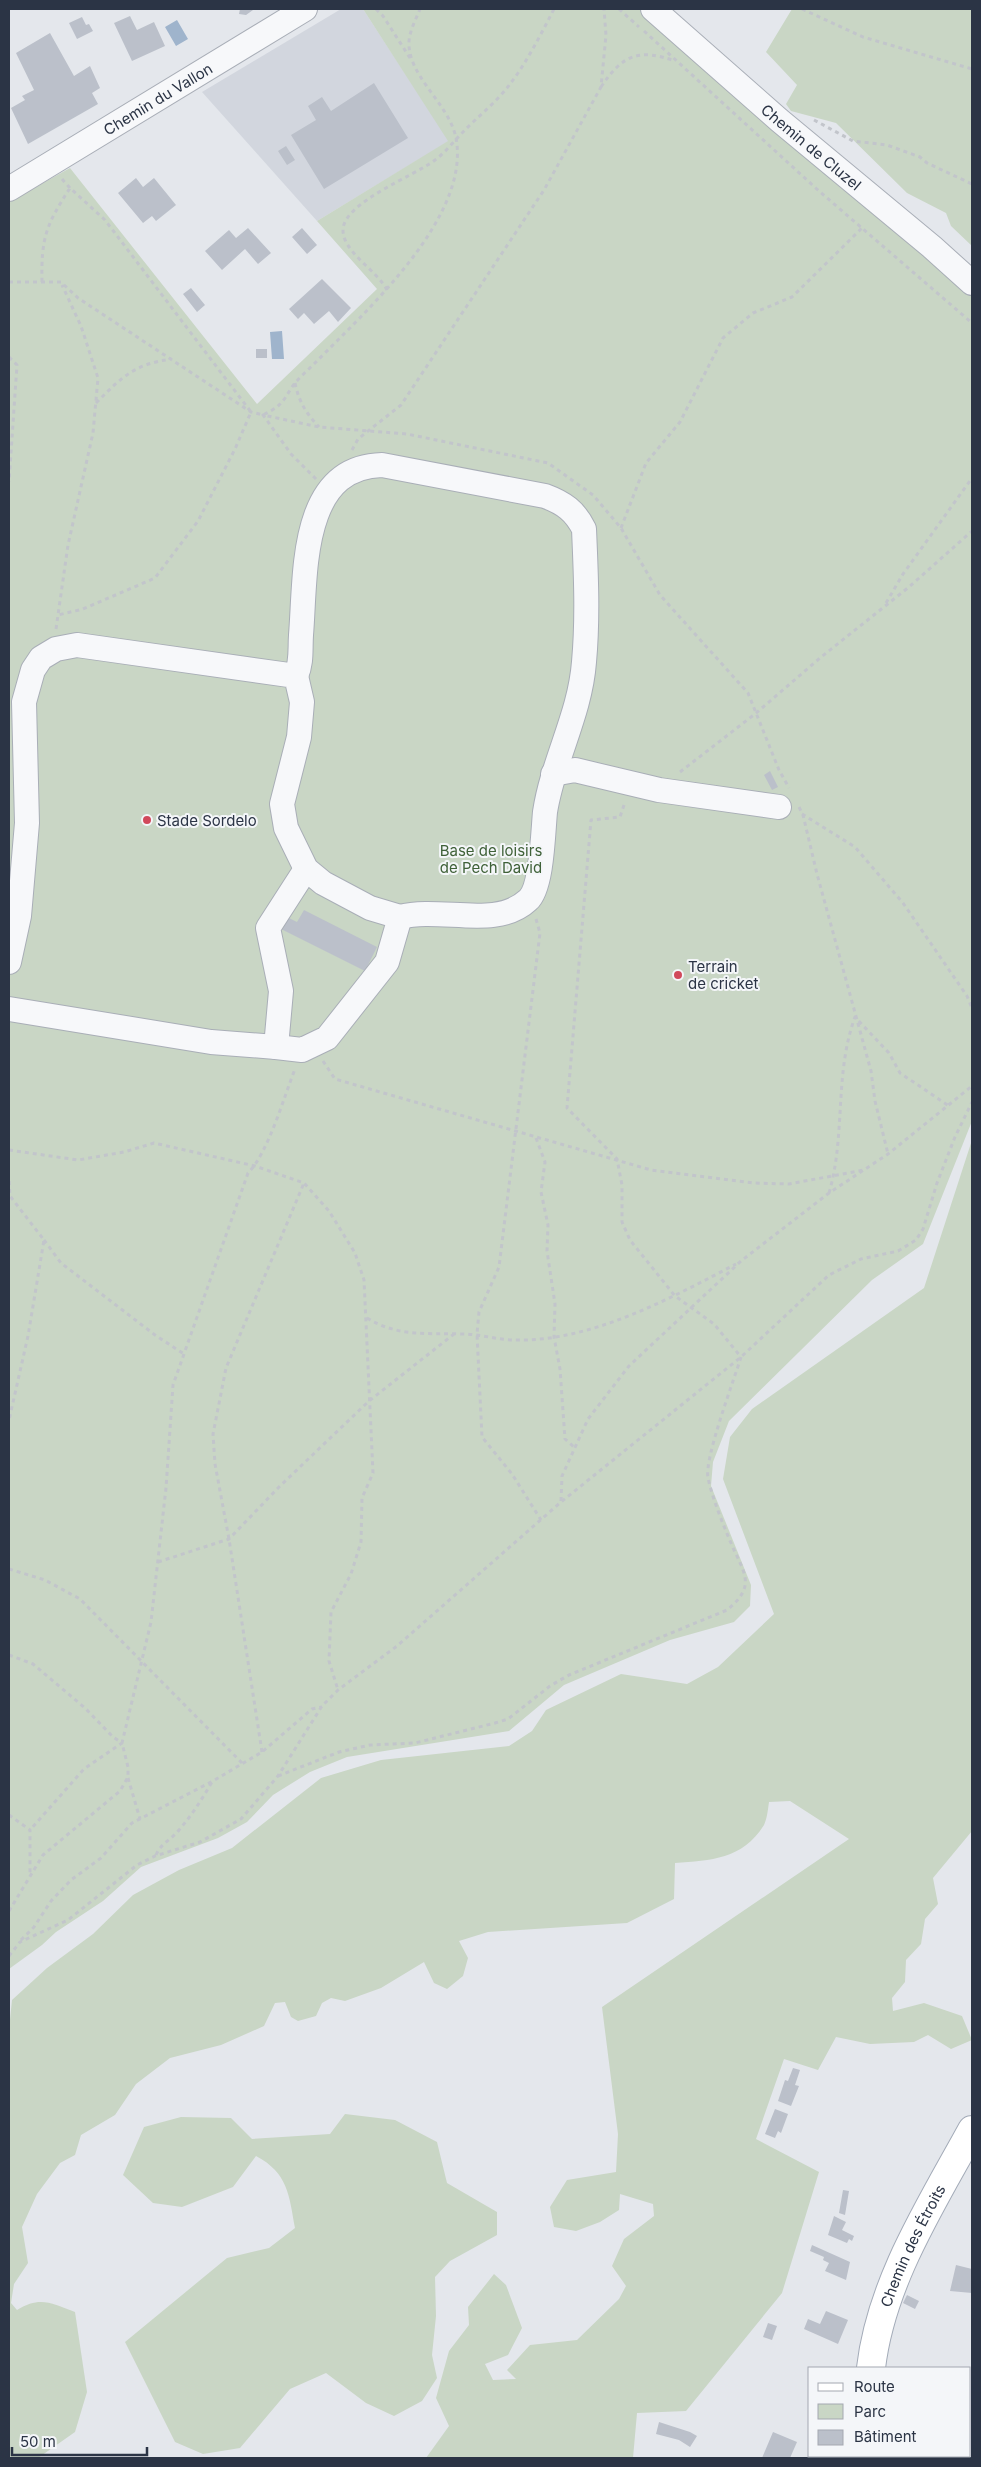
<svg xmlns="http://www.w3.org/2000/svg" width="981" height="2467" viewBox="0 0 981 2467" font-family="Inter,sans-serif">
<rect width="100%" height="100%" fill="#e4e7ec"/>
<path fill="#d2d6de" d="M341,9H363L449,141L317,221L202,92Z"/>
<path fill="#c9d6c5" d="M363,9H643L972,288V1121L923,1244L872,1280L729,1421L713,1462L711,1486L751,1585L750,1606L734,1622L670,1640L564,1685L509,1731L347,1757L310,1772L273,1795L247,1822L218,1838L141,1867L103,1901L56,1932L42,1945L9,1969V202L70,168L257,404L377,289L317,221L448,141Z
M792,9H972V246L951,226L946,213L907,193L836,123L791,111L786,104L797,85L766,52Z
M972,1140V1831L933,1878L938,1904L925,1919L921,1944L906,1960L905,1982L892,1998L893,2011L924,2003L962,2016L972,2040L951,2049L928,2035L914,2042L870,2044L836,2037L818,2070L784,2059L756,2139L819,2172L782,2293L686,2411L637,2413L633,2458H426L449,2426L436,2398L449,2351L469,2325L468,2307L494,2274L506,2285L522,2328L508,2355L485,2364L493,2380L516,2379L507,2370L530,2345L577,2340L619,2299L626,2286L612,2266L624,2239L654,2216L653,2204L620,2194L619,2210L600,2222L576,2231L554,2227L550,2207L567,2180L616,2172L618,2134L602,2007L849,1839L790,1801L769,1802C768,1809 767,1819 764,1825C742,1860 711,1860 675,1863L674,1899L627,1923L488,1932L459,1941L468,1958L463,1976L447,1989L434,1983L424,1962L381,1988L345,2001L331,1998L322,2003L316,2016L298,2021L291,2017L285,2002L275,2003L264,2026L221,2045L170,2058L136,2084L115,2115L81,2135L75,2155L60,2163L37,2194L22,2227L28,2263L14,2284L11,2303L17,2310C40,2296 51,2303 75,2312L87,2392L75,2432L38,2458H9V2029L12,2000L47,1968L93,1934L133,1895L179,1870L232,1848L321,1778L381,1760L509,1746L532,1731L546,1710L621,1674L687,1684L718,1667L774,1614L723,1479L730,1437L752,1409L924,1288Z
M345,2114L395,2120L437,2142L447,2183L497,2212V2235L450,2261L435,2277L436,2316L432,2355L437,2378L422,2401L394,2416L366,2403L326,2373L290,2389L240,2448L203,2454L175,2442L125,2342L227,2258L269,2248L295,2228C289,2195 288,2173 256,2156L233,2187L182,2207L153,2203L123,2175L144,2127L181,2117L231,2118L252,2139L330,2134Z"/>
<path fill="#9fb4cc" d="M177,20L188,39L176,46L165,27Z
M282,331L284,359H272L270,332Z"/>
<path fill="#bbc0ca" d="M240,9H252L253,10L246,15L239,14Z
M130,16L137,30L154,22L165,46L132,61L114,23Z
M82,17L86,25L89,24L93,31L77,39L69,23Z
M50,33L74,76L90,66L100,88L92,93L98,104L28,144L11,108L25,100L22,96L34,90L16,53Z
M374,83L408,138L324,189L291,135L316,120L308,106L322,97L331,111Z
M286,146L295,160L287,165L278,151Z
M136,178L143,187L154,178L176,205L156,221L152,216L143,223L118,193Z
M248,228L271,253L258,264L245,249L222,270L205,251L229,230L236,238Z
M302,228L317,245L307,254L292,237Z
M322,279L351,308L338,322L329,311L314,324L304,313L298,319L289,309Z
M191,288L205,305L197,312L183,294Z
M256,349H267V358H256Z
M770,771L778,787L772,790L764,775Z
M304,910L377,947L365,971L279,928L285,916L297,922Z
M793,2068L800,2070L795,2085L799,2086L791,2106L778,2101L785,2080L788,2081Z
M775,2109L788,2114L781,2133L778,2131L775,2138L765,2134Z
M843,2190L849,2191L845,2215L839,2213Z
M834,2216L846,2222L842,2230L854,2236L852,2241L849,2239L847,2243L828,2235Z
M812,2245L850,2262L846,2280L825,2271L829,2263L823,2260L824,2257L810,2251Z
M956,2265L972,2269V2293L950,2291Z
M907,2295L919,2301L915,2309L903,2303Z
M826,2311L848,2320L838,2344L804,2329L808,2319L820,2324Z
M768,2323L777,2326L772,2340L763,2337Z
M659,2422L690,2432L697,2436L690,2447L679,2440L656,2434Z
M773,2432L797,2442L790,2458H762Z"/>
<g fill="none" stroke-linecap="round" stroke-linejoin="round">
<defs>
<g id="minor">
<path id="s1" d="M653,9L779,120L932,247L972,283"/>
<path id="s2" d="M9,189L305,9"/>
<path d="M296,676C302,662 300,650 301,635C306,574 299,467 382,465L545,496C564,503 575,511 584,529C586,574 588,618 584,662C580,715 553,760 545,812C543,832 542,888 528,900C496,930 441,906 400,917"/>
<path d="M553,774L575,770L659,790L779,807"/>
<path d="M9,962L19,916L27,823L24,702L33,670L41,658L56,649L77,645L296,676L302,702L299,737L282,804L286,828L306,869L323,883L370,908L400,917L387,962L327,1038L302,1050L276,1047"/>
<path d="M9,1009L211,1042L276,1047L281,991L268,928L306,869"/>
</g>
<g id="major">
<path id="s3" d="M871,2368C881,2282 931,2205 972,2130"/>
<path d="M872,2456V2458"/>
</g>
</defs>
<use href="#minor" stroke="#a9aeb7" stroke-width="26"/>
<use href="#major" stroke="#a3abb8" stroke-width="30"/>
<path stroke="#c2c5cb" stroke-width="3" stroke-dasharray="4 4" stroke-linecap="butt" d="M376,9L383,16L410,58
M619,9L639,27
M802,9L863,37L972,69
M644,31L819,191L972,323
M601,87C622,55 639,48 675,61
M814,120L853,141L887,145L920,157L927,163L972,184
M62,179L70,188
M9,282H61L78,298L251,412L263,415C269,412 275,409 279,405C286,399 289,390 295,383C301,376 309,369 316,362C366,311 471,217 456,138C449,103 407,76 409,41C410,30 416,19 420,9
M42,282C41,238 46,225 70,188L105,220L251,412L235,449L198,521L155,578L83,609L58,615
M387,290C377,270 342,252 343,229C345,202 414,176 435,160C445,153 453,142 462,133C477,117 497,102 510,84C527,62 541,34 554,9
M9,357L17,365L9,482
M295,383C299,402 306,413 319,427
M96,403C122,377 134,364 172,359
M352,450L358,439L401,405L544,190L601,87L606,35L604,9
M316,479L291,454L263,415L319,427L407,434L548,463L593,495L621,528L660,595L748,693L779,770L789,788
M621,528L646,463L680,422L723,338L753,313L792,297L862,228
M886,603L903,574L972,478
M56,629L68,545L93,433L98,378L81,326L62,285
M680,772L755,714L820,658L909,587L972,531
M799,807L803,815L817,874L871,1071L875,1101L888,1154
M802,814L855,847L903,903L967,996L972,1008
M536,919L540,933L499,1267L479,1312L477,1334L482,1437L512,1474L541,1520
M323,1061L335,1079L651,1170L753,1183L789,1184L864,1170
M536,1138L545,1162L541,1192L548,1225L547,1251L555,1304L554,1337L560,1369L565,1439L574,1447
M9,1150L78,1160L124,1152L154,1143L255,1166L304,1183L329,1211L355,1253L364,1280L373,1473L362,1498L361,1542L351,1574L331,1612L329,1661L338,1690
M9,1181L10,1196L44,1240L28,1336L9,1420
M829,1193C846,1135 834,1074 855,1017L889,1053L900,1073L949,1106
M44,1240L61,1263L155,1335L184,1354
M367,1318C398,1337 427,1333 462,1334C480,1334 498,1340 515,1340C591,1342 671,1298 736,1264
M561,1501L562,1476L588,1419L629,1366L741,1261L829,1193L888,1154L972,1086
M158,1562L229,1539L280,1486L369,1401L454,1334
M9,1569L45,1580L80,1599L242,1763
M9,1655L33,1664L85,1708L113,1737L122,1743L84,1769L30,1830
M262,1752L229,1539L215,1464L213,1434L226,1368L304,1183
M278,1776L339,1752L370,1745L415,1743L495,1723L508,1719L550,1686L569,1675L727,1610C758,1585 743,1572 731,1543C722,1522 713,1500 708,1478C704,1459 734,1380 741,1357L714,1324L675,1296L630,1240L622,1222V1185L617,1159L567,1108L591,820L620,817L625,802
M128,1778L140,1819
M9,1815L30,1830V1875
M156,1855C161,1843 171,1840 179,1830C192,1815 202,1799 212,1782
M9,1911L43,1855L120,1791L128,1777V1767L122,1743L151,1622L166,1488L173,1385L248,1173C268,1153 284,1097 295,1069
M21,1940L34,1927L51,1901L71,1880L101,1858L132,1823L213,1781L262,1752L312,1709L322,1707
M9,1956L20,1942L68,1920L137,1865L155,1856L200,1842L241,1819L278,1776L322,1706L338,1690L397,1646L561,1502L741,1357L829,1275L861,1259L898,1251L916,1240L923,1229L937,1183L955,1137L972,1102"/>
<use href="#minor" stroke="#f7f8fa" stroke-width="24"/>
<use href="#major" stroke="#fff" stroke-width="28"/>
</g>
<g fill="#d1495b" stroke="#f4f6f9" stroke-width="2">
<circle cx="147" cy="820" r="5"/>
<circle cx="678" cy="975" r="5"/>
</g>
<g text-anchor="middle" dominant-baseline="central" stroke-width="4" stroke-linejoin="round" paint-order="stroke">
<g font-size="15" fill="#2b3445" stroke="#f4f6f9">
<text stroke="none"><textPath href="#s2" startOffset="174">Chemin du Vallon</textPath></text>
<text stroke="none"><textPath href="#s1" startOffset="210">Chemin de Cluzel</textPath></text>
<text stroke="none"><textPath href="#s3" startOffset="130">Chemin des Étroits</textPath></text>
</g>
<g font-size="15" fill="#2b3445" stroke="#f4f6f9" text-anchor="start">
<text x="157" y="820">Stade Sordelo</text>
<text x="688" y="966">Terrain<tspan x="688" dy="17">de cricket</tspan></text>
</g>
<g font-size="15" fill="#3f6138" stroke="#f4f6f9">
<text x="491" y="850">Base de loisirs<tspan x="491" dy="17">de Pech David</tspan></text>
</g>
</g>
<rect width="981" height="2467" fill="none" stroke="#2b3445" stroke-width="20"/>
<rect x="808" y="2367" width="162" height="90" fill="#f4f6f9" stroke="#a4a8b1"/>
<rect x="818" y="2383" width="25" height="8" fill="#ffffff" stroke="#a4a8b1"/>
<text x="854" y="2392" font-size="15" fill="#2b3445">Route</text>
<rect x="818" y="2404" width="25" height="15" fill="#c9d6c5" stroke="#a4a8b1"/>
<text x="854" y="2417" font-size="15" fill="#2b3445">Parc</text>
<rect x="818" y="2430" width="25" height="15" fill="#bbc0ca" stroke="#a4a8b1"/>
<text x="854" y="2442" font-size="15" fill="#2b3445">Bâtiment</text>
<path d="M12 2447v8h135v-8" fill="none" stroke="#2b3445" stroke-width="2.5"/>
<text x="20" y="2447" font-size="15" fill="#2b3445" stroke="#f4f6f9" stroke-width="4" paint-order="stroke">50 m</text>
</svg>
